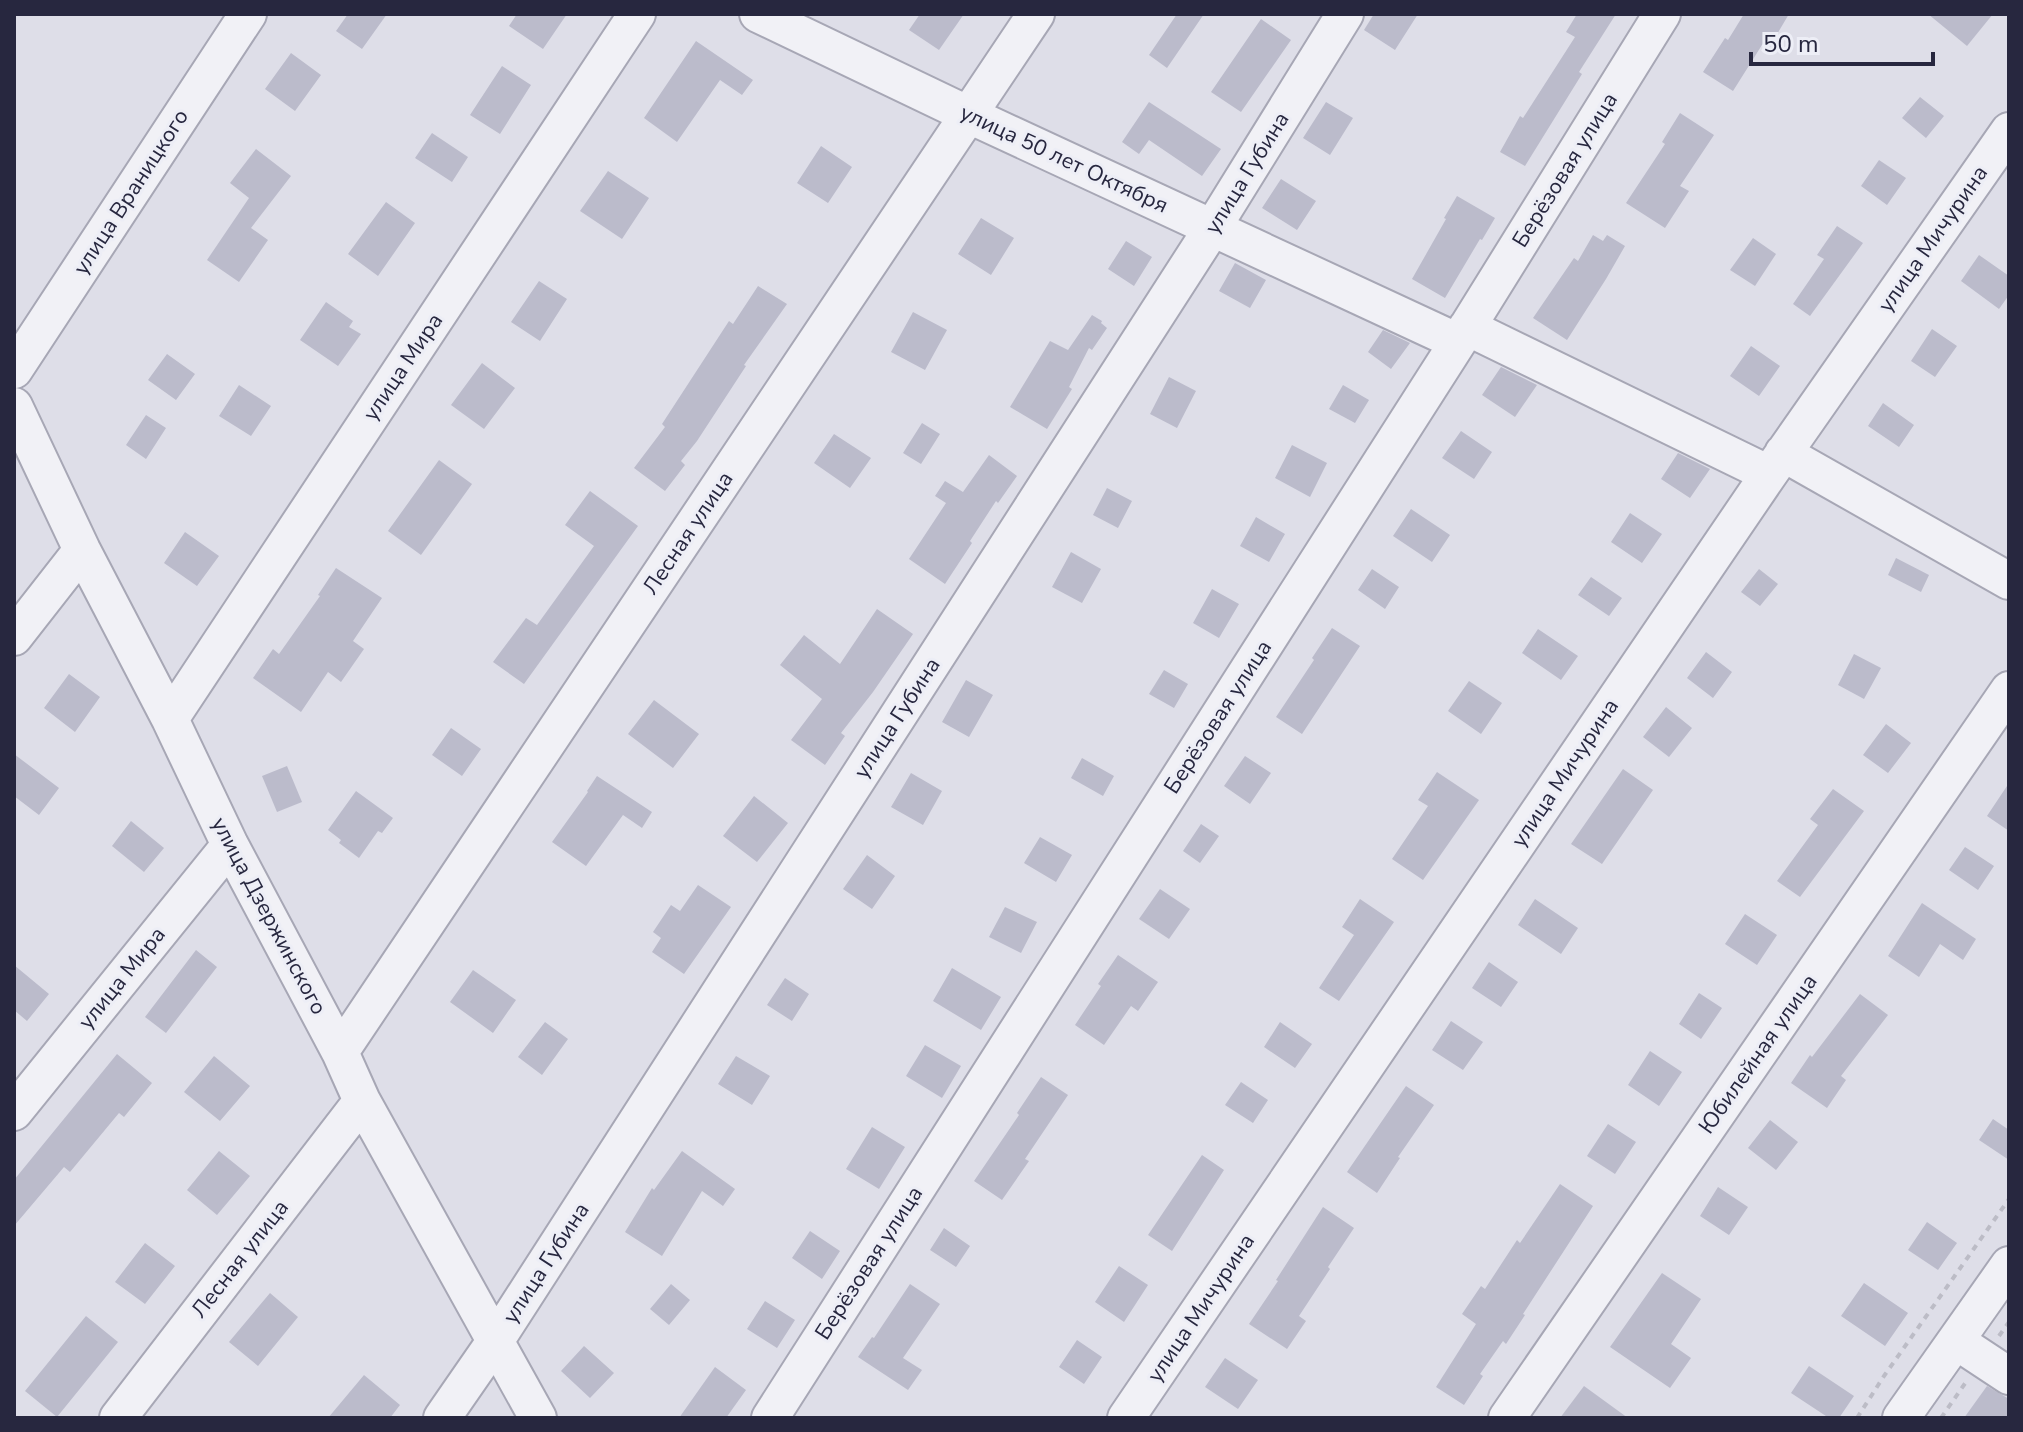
<svg xmlns="http://www.w3.org/2000/svg" width="2023" height="1432" viewBox="0 0 2023 1432" font-family="'Nunito Sans',sans-serif">
<rect width="100%" height="100%" fill="#dedee8"/>
<path fill="#bbbbcb" d="M348,14H387L362,49L336,31Z
M517,14H567L543,49L509,26Z
M920,14H964L939,50L909,30Z
M1177,14H1204L1167,68L1149,55Z
M1374,14H1418L1395,50L1364,30Z
M1577,14H1616L1579,72L1582,74L1525,166L1500,152L1520,116L1523,118L1575,37L1566,32Z
M1744,14H1789L1773,41L1767,37L1733,91L1703,72L1725,38L1728,40Z
M1928,14H1993L1967,46Z
M1261,19L1291,40L1241,112L1211,92Z
M696,41L753,80L742,95L720,80L677,142L644,118Z
M291,53L321,75L295,111L265,89Z
M502,66L531,85L500,134L470,115Z
M1920,97L1944,116L1926,138L1902,118Z
M1149,102L1221,149L1202,176L1149,140L1139,154L1122,142Z
M1326,102L1353,118L1330,155L1303,138Z
M1680,113L1714,135L1680,186L1689,191L1665,228L1626,203L1665,144L1662,142Z
M432,133L468,157L452,182L415,158Z
M821,146L852,167L828,203L797,183Z
M256,149L291,176L251,228L268,240L239,282L207,260L249,198L230,183Z
M1879,160L1906,178L1887,205L1861,186Z
M608,171L649,198L622,239L580,211Z
M1281,179L1316,201L1297,230L1262,208Z
M1457,196L1495,218L1482,240L1480,239L1445,298L1412,279L1446,219L1444,218Z
M386,202L415,223L378,276L348,254Z
M981,218L1014,238L991,275L958,254Z
M1837,226L1863,243L1810,316L1793,304L1824,259L1817,255Z
M1593,235L1603,241L1607,235L1625,246L1606,279L1567,340L1533,318L1574,258L1578,261Z
M1753,238L1776,254L1755,286L1730,270Z
M1126,241L1152,257L1134,286L1108,269Z
M1979,255L2009,276V295L1999,309L1961,281Z
M1235,263L1266,280L1250,308L1219,291Z
M539,281L567,299L540,341L511,322Z
M758,286L787,304L744,365L746,366L697,441L681,461L685,465L665,491L634,468L665,427L662,424L729,321L733,324Z
M326,302L353,321L349,327L361,334L338,366L300,340Z
M913,312L947,330L925,370L891,352Z
M1092,315L1102,321L1101,323L1107,328L1092,350L1089,348L1069,387L1072,389L1047,429L1010,407L1050,341L1068,350Z
M1932,329L1957,346L1935,377L1911,361Z
M1383,330L1410,343L1391,369L1368,352Z
M1751,346L1780,366L1759,396L1730,376Z
M167,354L195,374L176,400L148,380Z
M482,363L515,388L484,429L451,405Z
M1501,367L1537,385L1515,417L1482,395Z
M1169,377L1196,391L1177,428L1150,414Z
M239,385L271,406L251,436L219,416Z
M1343,385L1369,400L1355,423L1329,409Z
M1883,403L1914,425L1899,447L1868,426Z
M146,415L166,428L146,459L126,445Z
M922,423L940,434L921,464L903,453Z
M1461,431L1492,452L1474,479L1442,458Z
M834,434L871,458L850,488L814,463Z
M1292,445L1327,463L1310,497L1275,478Z
M1678,453L1710,469L1690,498L1661,479Z
M989,455L1017,476L998,503L996,501L970,541L972,543L945,584L909,559L946,503L935,496L945,481L963,492Z
M439,460L472,484L421,555L388,531Z
M1107,488L1132,501L1118,528L1093,515Z
M590,491L638,526L524,684L493,662L526,618L537,625L594,546L565,525Z
M1411,509L1450,535L1432,562L1393,536Z
M1630,513L1662,534L1642,563L1611,542Z
M1256,517L1285,534L1269,562L1240,546Z
M185,532L219,556L197,586L164,563Z
M1071,552L1101,569L1082,603L1052,587Z
M1896,558L1929,575L1921,592L1888,575Z
M336,568L382,598L353,641L364,649L341,682L328,672L301,712L253,678L273,649L279,654L320,596L318,595Z
M1372,569L1399,587L1385,609L1358,590Z
M1759,569L1778,584L1760,606L1741,592Z
M1591,577L1622,598L1609,616L1578,595Z
M1212,589L1239,604L1219,638L1193,623Z
M877,609L913,634L873,692L841,733L845,736L825,765L791,740L822,699L780,665L804,635L840,664Z
M1332,628L1360,646L1302,734L1276,717L1314,660L1312,658Z
M1538,629L1578,656L1561,680L1522,653Z
M1706,652L1732,672L1713,698L1687,678Z
M1854,654L1881,668L1864,699L1838,685Z
M1164,670L1188,684L1174,708L1149,694Z
M69,674L100,697L75,732L44,708Z
M966,680L993,695L969,737L942,722Z
M1469,681L1502,703L1481,734L1448,711Z
M654,700L699,734L673,768L628,734Z
M1666,707L1692,728L1669,757L1643,737Z
M1886,724L1911,743L1888,773L1863,755Z
M451,728L481,749L462,776L432,755Z
M14,754L59,788L39,815L14,796Z
M1245,756L1271,773L1250,804L1224,786Z
M1082,758L1114,776L1103,796L1071,778Z
M287,766L302,802L277,812L262,776Z
M1623,769L1653,790L1602,864L1571,844Z
M1437,772L1479,800L1423,880L1392,859L1428,806L1418,800Z
M911,773L942,791L923,825L891,807Z
M597,776L652,812L642,828L623,815L586,866L552,842L588,792L587,791Z
M2009,783V831L1987,816Z
M1833,789L1864,811L1800,897L1777,881L1818,825L1810,819Z
M356,791L393,818L382,833L378,831L359,858L339,843L341,840L328,830Z
M754,796L788,823L757,862L723,836Z
M131,821L164,848L144,872L112,846Z
M1201,824L1219,836L1200,863L1183,851Z
M1040,837L1072,855L1056,882L1024,863Z
M1965,847L1994,866L1978,890L1949,870Z
M867,855L895,876L872,909L843,889Z
M698,885L731,907L684,974L652,952L661,938L653,932L671,905L680,911Z
M1160,889L1190,909L1169,939L1139,919Z
M1360,899L1394,922L1339,1001L1319,988L1354,935L1342,927Z
M1535,899L1578,928L1561,954L1518,925Z
M1922,903L1976,939L1963,960L1940,944L1919,977L1888,956Z
M1005,907L1037,922L1021,953L989,937Z
M1745,914L1777,935L1757,965L1725,944Z
M196,950L217,967L166,1033L145,1017Z
M1118,955L1158,982L1138,1011L1131,1006L1104,1045L1075,1025L1101,986L1098,984Z
M1489,962L1518,982L1501,1007L1472,988Z
M14,965L49,994L27,1021L14,1010Z
M952,968L1001,997L981,1030L933,1001Z
M473,970L516,1000L493,1033L450,1002Z
M785,978L809,994L792,1021L767,1005Z
M1699,993L1722,1008L1701,1039L1679,1024Z
M1860,994L1888,1015L1841,1076L1846,1080L1827,1108L1791,1083L1810,1055L1812,1057Z
M1451,1021L1483,1042L1463,1070L1432,1050Z
M545,1022L568,1039L542,1075L518,1057Z
M1280,1022L1312,1044L1295,1068L1264,1047Z
M925,1045L961,1066L942,1098L906,1076Z
M1650,1051L1682,1072L1659,1106L1628,1085Z
M117,1054L152,1083L124,1117L119,1113L70,1172L64,1167L14,1226V1180Z
M214,1056L250,1086L220,1121L184,1092Z
M736,1056L770,1076L752,1105L718,1084Z
M1041,1077L1068,1095L1025,1159L1029,1161L1002,1200L974,1181L1019,1115L1017,1113Z
M1241,1082L1268,1100L1253,1123L1225,1105Z
M1406,1086L1434,1105L1398,1157L1400,1158L1377,1193L1347,1172Z
M1993,1119L2009,1130V1160L1979,1140Z
M1770,1120L1798,1142L1776,1170L1748,1148Z
M1608,1124L1636,1142L1615,1174L1587,1156Z
M872,1127L905,1147L879,1189L846,1169Z
M219,1151L250,1176L217,1215L187,1190Z
M682,1151L735,1189L723,1206L702,1191L662,1256L625,1232L652,1188L654,1190Z
M1202,1155L1224,1170L1172,1251L1148,1235Z
M1560,1184L1593,1206L1523,1314L1525,1315L1506,1344L1503,1341L1480,1374L1483,1376L1464,1405L1436,1387L1476,1324L1462,1314L1481,1286L1485,1289L1517,1240L1520,1243Z
M1718,1187L1748,1207L1729,1235L1700,1216Z
M1323,1207L1354,1228L1328,1267L1330,1269L1299,1316L1306,1321L1287,1349L1249,1324L1278,1281L1276,1280Z
M1927,1222L1957,1243L1938,1270L1908,1250Z
M944,1228L970,1246L956,1267L930,1250Z
M810,1231L840,1251L822,1279L792,1258Z
M145,1243L175,1266L145,1304L115,1282Z
M1119,1266L1148,1285L1124,1322L1095,1302Z
M1662,1273L1701,1299L1671,1344L1691,1358L1670,1388L1610,1347Z
M1864,1283L1908,1313L1885,1346L1841,1316Z
M671,1284L690,1300L669,1325L650,1309Z
M910,1284L940,1304L903,1358L922,1370L908,1390L858,1357L872,1337L874,1338Z
M270,1293L298,1317L258,1366L229,1342Z
M765,1301L795,1320L777,1348L747,1329Z
M86,1316L118,1342L57,1417L25,1391Z
M1077,1340L1102,1357L1084,1384L1059,1367Z
M584,1346L614,1373L590,1398L561,1371Z
M1225,1358L1258,1380L1238,1409L1205,1387Z
M1809,1366L1854,1396L1839,1418H1829L1791,1393Z
M715,1367L746,1390L726,1418H679Z
M364,1375L400,1405L390,1418H328Z
M1584,1386L1628,1418H1560Z
M1987,1386L2009,1399V1418H1964Z"/>
<g fill="none" stroke-linecap="round" stroke-linejoin="round">
<defs>
<path id="minor" d="M758,14L969,115L1458,342
M1467,327L1769,474
M14,370L248,14
M14,406L82,550L170,719L230,845L340,1052L362,1101L538,1418
M1783,453L2009,581
M14,637L82,550
M170,719L637,14
M340,1052L1036,14
M14,1112L230,845
M1956,1341L2009,1376
M118,1418L362,1101
M442,1418L496,1340L1213,227L1345,14
M770,1418L1458,342L1662,14
M1126,1418L1769,474L2009,131
M1507,1418L2009,690
M1901,1418L2009,1265"/>
</defs>
<use href="#minor" stroke="#a7a7b5" stroke-width="40"/>
<path stroke="#bcbcc6" stroke-width="4" stroke-dasharray="6 6" stroke-linecap="butt" d="M1999,1336L2009,1322
M1857,1418L1884,1376L2009,1199
M1941,1418L1966,1382"/>
<use href="#minor" stroke="#f1f1f6" stroke-width="36"/>
</g>
<g text-anchor="middle" dominant-baseline="central" stroke-width="6" stroke-linejoin="round" paint-order="stroke">
<g font-size="22" fill="#27273f" stroke="#edeef6">
<text transform="translate(1064 159) rotate(25)">улица 50 лет Октября</text>
<text transform="translate(1565 170) rotate(-58)">Берёзовая улица</text>
<text transform="translate(1247 173) rotate(-58)">улица Губина</text>
<text transform="translate(131 192) rotate(-57)">улица Враницкого</text>
<text transform="translate(1933 239) rotate(-55)">улица Мичурина</text>
<text transform="translate(403 367) rotate(-56)">улица Мира</text>
<text transform="translate(688 533) rotate(-56)">Лесная улица</text>
<text transform="translate(1218 717) rotate(-57)">Берёзовая улица</text>
<text transform="translate(897 718) rotate(-57)">улица Губина</text>
<text transform="translate(1565 773) rotate(-56)">улица Мичурина</text>
<text transform="translate(269 916) rotate(62)">улица Дзержинского</text>
<text transform="translate(122 978) rotate(-51)">улица Мира</text>
<text transform="translate(1758 1054) rotate(-55)">Юбилейная улица</text>
<text transform="translate(240 1259) rotate(-52)">Лесная улица</text>
<text transform="translate(546 1263) rotate(-57)">улица Губина</text>
<text transform="translate(869 1263) rotate(-57)">Берёзовая улица</text>
<text transform="translate(1201 1308) rotate(-56)">улица Мичурина</text>
</g>
</g>
<rect width="2023" height="1432" fill="none" stroke="#27273f" stroke-width="32"/>
<path d="M1751 52v12h182v-12" fill="none" stroke="#27273f" stroke-width="4"/>
<text x="1763" y="52" font-size="24" fill="#27273f" stroke="#edeef6" stroke-width="6" paint-order="stroke">50 m</text>
</svg>
